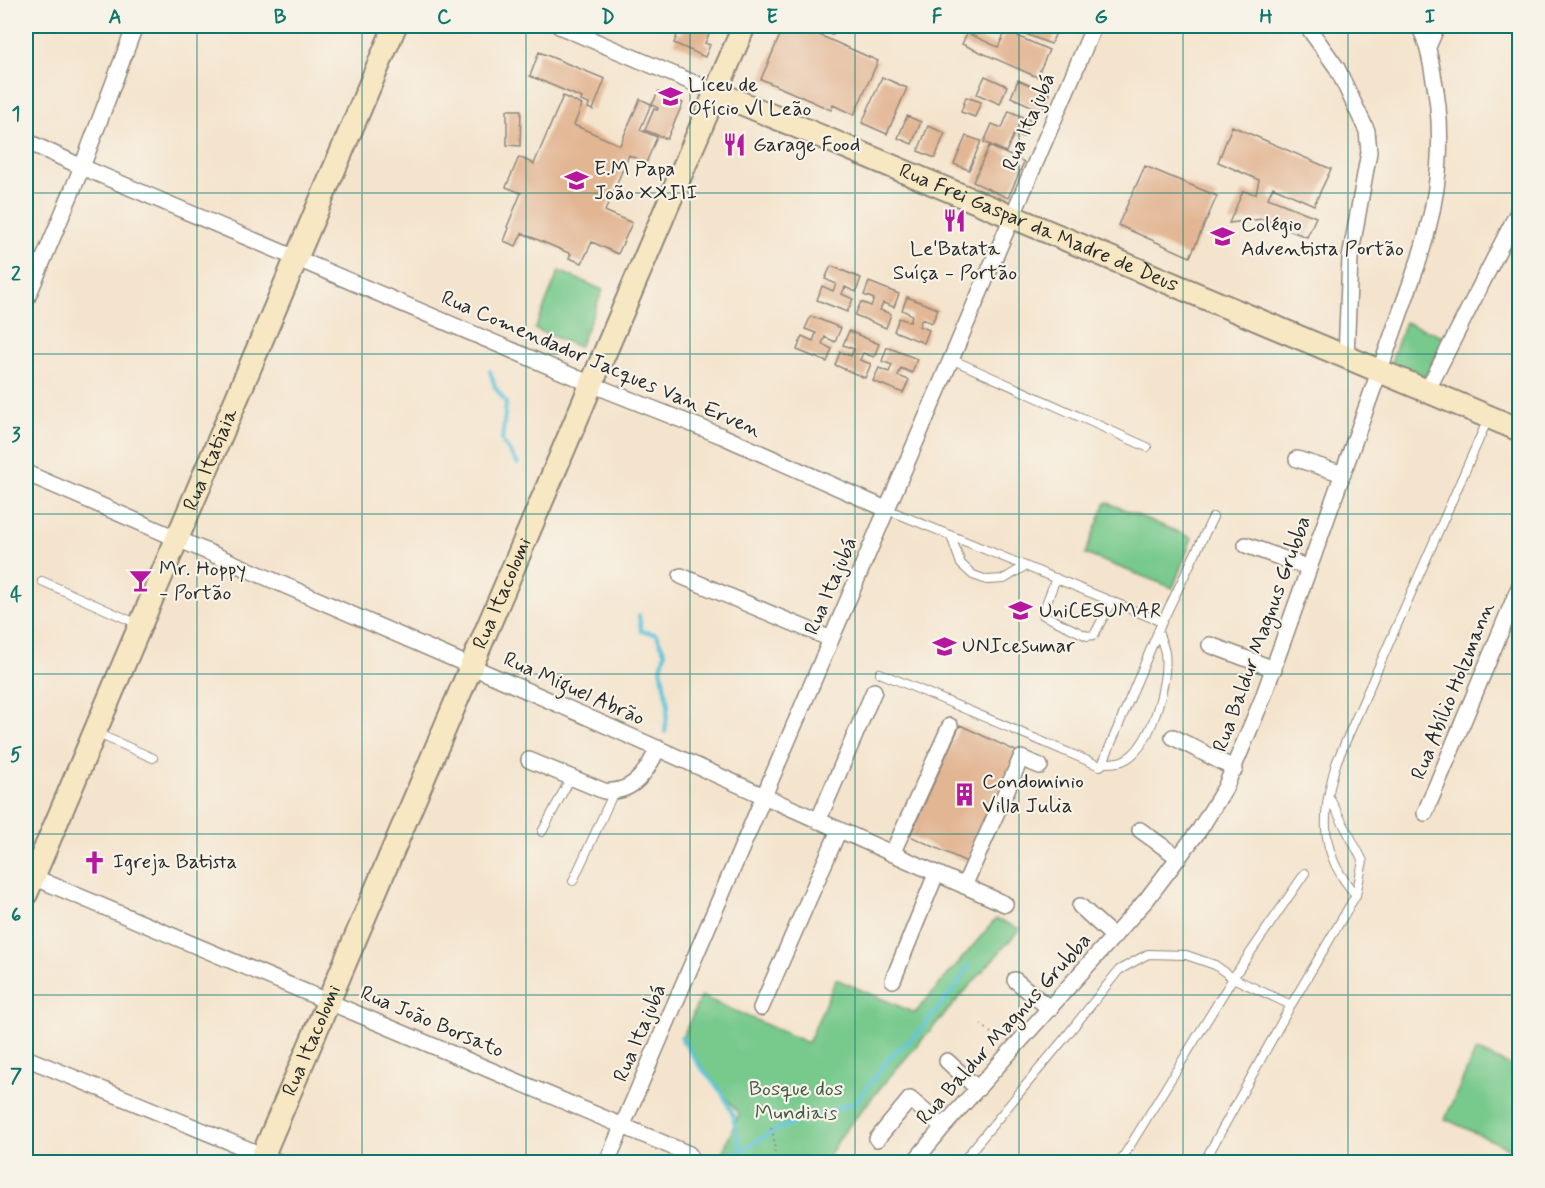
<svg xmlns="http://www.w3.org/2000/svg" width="1545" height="1188" viewBox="0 0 1545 1188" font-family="Mynerve,sans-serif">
<rect width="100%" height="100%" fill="#f7f3e8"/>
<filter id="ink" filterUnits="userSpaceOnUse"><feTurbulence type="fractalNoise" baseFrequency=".0167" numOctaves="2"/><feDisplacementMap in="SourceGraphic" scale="12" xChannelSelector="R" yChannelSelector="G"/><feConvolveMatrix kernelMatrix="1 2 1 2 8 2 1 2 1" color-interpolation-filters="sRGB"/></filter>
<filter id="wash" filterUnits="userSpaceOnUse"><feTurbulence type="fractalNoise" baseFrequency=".008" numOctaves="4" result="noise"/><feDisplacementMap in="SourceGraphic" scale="24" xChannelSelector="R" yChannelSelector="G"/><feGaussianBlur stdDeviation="1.35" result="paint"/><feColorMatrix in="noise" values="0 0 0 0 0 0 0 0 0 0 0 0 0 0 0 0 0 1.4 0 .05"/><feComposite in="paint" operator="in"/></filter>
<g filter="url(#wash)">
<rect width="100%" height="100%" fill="#f4e4cd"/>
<path fill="#77c98c" stroke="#517a5c" stroke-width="1.5" d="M559,271L603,290L579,347L535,329Z
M1405,322L1445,337L1424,380L1390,365Z
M1106,502L1192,538L1173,588L1085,554Z
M996,919L1020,929L890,1076L843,1133L825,1162H718L739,1114L681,1041L701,996L808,1043L836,979L915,1013Z
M1476,1050L1519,1070V1153L1445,1119Z"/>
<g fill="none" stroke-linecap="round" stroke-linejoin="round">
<path stroke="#5fc5dc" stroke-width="4" d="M490,371L495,387L506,403L502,441L518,464
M639,615L641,631L656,634L665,653L661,668L668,705L665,732
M681,1037L698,1064L722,1093L732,1113L741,1150
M729,1162L741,1150L778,1129L856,1102L890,1057L917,1034L953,990L970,965"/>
</g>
<g id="blocks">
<path fill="#e2b593" d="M685,26H713L705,43L710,45L705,57L674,43L678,33L681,35Z
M784,26H799L878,61L854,115L833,105L831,110L761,79Z
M810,26H837L832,35Z
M1026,26H1055L1053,29L1057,30L1051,44L1023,33Z
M1006,31L1049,50L1037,77L962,44L967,33L998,47Z
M539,52L605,79L593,110L588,108L589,104L581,101L582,98L530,76Z
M985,76L1007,86L1000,104L977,94Z
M882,77L907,88L887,134L862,123Z
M1018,80L1050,94L1042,111L1011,97Z
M658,92L683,103L667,139L645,130L654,109L657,110L658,108L652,105Z
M563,96L582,105L574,125L620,145L640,99L651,104L640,130L657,137L646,163L629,155L605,211L632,223L618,254L592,242L582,263L569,258L571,254L522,233L516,246L504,241L509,228L507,227L521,193L506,187L519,157L534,164Z
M966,97L981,102L975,117L961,112Z
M507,110H521L520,146L507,145Z
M1009,111L1030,120L1023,137L1014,134L1006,152L984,142L992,124L1002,128Z
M907,116L921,122L912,144L898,138Z
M928,126L945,133L935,158L918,151Z
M1232,126L1331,169L1314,205L1273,187L1268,198L1316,217L1307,237L1285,229L1274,222L1262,219L1229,223L1243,191L1256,194L1259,180L1218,162Z
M966,136L981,141L969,170L954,164Z
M989,146L1024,162L1008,198L973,182Z
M1145,166L1217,196L1190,257L1118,225Z
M831,266L861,278L856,292L845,287L842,294L853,299L847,312L817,300L822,286L833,291L836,284L825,279Z
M869,282L899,294L894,307L883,303L880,310L891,314L886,328L855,315L861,302L871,306L874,299L864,295Z
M907,297L938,309L932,323L922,319L919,326L929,330L924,343L894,331L899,318L910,322L912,315L902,310Z
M811,316L841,328L835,342L825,337L822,344L832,349L827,362L797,350L802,336L813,341L816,333L805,329Z
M849,331L879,344L874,357L863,353L860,360L871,364L865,378L835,365L840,352L851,356L854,349L843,345Z
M887,347L917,359L912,373L901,368L898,376L909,380L903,393L873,381L879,368L889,372L892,365L882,361Z
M960,725L1018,752L967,862L910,836Z"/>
</g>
</g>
<g filter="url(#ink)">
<use href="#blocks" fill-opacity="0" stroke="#90887c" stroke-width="1.5"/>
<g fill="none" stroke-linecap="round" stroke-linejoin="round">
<defs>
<path id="lane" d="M951,359L1147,447
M886,509L1162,622
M951,536L961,564L973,575L987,580L1004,579L1025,566
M1056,578L1043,612V615L1087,636L1094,635L1112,601
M42,581L138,624
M880,673L1100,766L1102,765L1162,622L1213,517
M96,733L153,758
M1103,763C1109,763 1116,763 1122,761C1151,751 1169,681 1165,653C1164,646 1160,638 1158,631
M542,832L571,777
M573,881L614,792
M1356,895C1318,853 1321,812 1337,761L1488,419
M962,1162L1064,1039L1119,970L1148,954L1186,955L1215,965L1233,978L1291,1005
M1120,1162L1233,978L1305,873
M1204,1162L1291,1005L1356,895L1363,861L1329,797"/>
<path id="street" d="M559,26L715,92
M1307,26L1337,68L1367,131L1369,152L1350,258L1346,357
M1428,47L1437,26
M26,141L82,167L591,384L722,436L886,509
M26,301L82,167L135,26
M1427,391L1520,208
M1297,459L1343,474
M26,473L583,715L1005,904
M1246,545L1309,568
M681,576L831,639
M1210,645L1274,669
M1173,737L1235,769
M529,760L604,791C633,794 647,772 658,748
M1425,813L1520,585
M818,821L874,691
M1140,830L1179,858
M892,854L950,726
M26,874L689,1154
M964,886L1021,758L1040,766
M1080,906L1114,937
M893,980L936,874
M1015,980L1050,1009
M761,1008L839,830
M26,1058L279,1162
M947,1061L978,1089
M877,1139L910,1099L943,1127
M607,1162L1094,26
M914,1162L943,1127L1147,899L1200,829L1225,788L1262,700L1419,260C1439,198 1446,138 1433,74C1430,57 1427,41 1419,26"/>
<g id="secondary">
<path id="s1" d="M715,92L1520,430"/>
<path id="s2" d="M26,894L395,26"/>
<path id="s3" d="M260,1162L744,26"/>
</g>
</defs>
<use href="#lane" stroke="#90887c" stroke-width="10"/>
<use href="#street" stroke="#90887c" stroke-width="18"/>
<use href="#secondary" stroke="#90887c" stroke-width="26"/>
<path stroke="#90887c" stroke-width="2" stroke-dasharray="1.5 4.5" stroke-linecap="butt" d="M981,1024L1001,1042
M771,1128L774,1137L775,1162"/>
<use href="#lane" stroke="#fff" stroke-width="8"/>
<use href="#street" stroke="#fff" stroke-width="15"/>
<use href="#secondary" stroke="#f7e8c3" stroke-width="22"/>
</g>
</g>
<path fill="none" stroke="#0f766e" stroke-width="1.5" stroke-opacity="0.55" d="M197,26V1162M362,26V1162M526,26V1162M690,26V1162M855,26V1162M1019,26V1162M1183,26V1162M1348,26V1162M26,193H1520M26,354H1520M26,514H1520M26,674H1520M26,834H1520M26,995H1520"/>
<defs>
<symbol id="school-bare" viewBox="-9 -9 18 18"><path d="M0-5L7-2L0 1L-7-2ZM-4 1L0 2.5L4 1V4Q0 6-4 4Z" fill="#b5179e" stroke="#f7f3e8" stroke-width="2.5" paint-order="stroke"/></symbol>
<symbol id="restaurant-bare" viewBox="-9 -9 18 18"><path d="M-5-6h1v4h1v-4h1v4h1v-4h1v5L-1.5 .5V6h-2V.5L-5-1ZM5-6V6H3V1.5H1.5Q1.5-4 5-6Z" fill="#b5179e" stroke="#f7f3e8" stroke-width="2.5" paint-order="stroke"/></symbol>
<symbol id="bar-bare" viewBox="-9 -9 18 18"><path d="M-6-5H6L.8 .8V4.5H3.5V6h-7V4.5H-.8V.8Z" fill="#b5179e" stroke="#f7f3e8" stroke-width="2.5" paint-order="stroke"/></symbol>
<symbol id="university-bare" viewBox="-9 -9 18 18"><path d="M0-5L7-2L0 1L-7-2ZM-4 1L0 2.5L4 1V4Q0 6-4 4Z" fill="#b5179e" stroke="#f7f3e8" stroke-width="2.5" paint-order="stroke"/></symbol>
<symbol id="building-bare" viewBox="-9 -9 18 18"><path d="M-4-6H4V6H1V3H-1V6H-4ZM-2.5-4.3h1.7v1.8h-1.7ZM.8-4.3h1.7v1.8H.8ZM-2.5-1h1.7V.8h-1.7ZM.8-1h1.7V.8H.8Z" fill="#b5179e" stroke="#f7f3e8" stroke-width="2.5" paint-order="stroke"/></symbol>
<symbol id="church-bare" viewBox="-9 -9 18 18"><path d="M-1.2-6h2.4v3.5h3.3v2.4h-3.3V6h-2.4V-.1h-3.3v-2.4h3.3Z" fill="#b5179e" stroke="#f7f3e8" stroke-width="2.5" paint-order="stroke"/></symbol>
</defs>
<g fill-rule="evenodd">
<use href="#school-bare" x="654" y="80" width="33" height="33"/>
<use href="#restaurant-bare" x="718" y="128" width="33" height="33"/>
<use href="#school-bare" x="560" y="164" width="33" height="33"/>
<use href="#restaurant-bare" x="938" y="204" width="33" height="33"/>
<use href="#school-bare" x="1206" y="220" width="33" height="33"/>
<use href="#bar-bare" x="124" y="564" width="33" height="33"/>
<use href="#university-bare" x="1004" y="594" width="33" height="33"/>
<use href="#school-bare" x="928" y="630" width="33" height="33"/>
<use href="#building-bare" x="948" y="778" width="33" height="33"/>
<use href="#church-bare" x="78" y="846" width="33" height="33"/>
</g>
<g text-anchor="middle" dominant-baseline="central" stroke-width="4.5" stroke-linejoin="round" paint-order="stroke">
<g font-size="21" fill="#2b2b2b" stroke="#f7f3e8" text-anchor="start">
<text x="688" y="85">Líceu de<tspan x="688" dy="24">Ofício Vl Leão</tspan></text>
<text x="753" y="145">Garage Food</text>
<text x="594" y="169">E.M Papa<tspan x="594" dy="24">João XXIII</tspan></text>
<text x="1241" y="225">Colégio<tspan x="1241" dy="24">Adventista Portão</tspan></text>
<text x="955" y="249" text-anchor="middle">Le'Batata<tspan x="955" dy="24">Suíça - Portão</tspan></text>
<text x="159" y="569">Mr. Hoppy<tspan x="159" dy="24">- Portão</tspan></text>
<text x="1039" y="611">UniCESUMAR</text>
<text x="962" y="646">UNIcesumar</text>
<text x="982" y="782">Condominio<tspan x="982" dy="24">Villa Julia</tspan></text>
<text x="113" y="862">Igreja Batista</text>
</g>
<g font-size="21" fill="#2b2b2b" stroke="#f7f3e8">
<text transform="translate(1029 122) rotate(-67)">Rua Itajubá</text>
<text stroke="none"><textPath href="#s1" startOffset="351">Rua Frei Gaspar da Madre de Deus</textPath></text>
<text transform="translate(601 364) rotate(23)">Rua Comendador Jacques Van Erven</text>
<text stroke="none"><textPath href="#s2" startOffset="472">Rua Itatiaia</textPath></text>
<text transform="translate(831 586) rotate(-67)">Rua Itajubá</text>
<text stroke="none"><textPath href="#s3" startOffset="618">Rua Itacolomi</textPath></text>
<text transform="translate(1262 634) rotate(-70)">Rua Baldur Magnus Grubba</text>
<text transform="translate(574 689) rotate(24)">Rua Miguel Abrão</text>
<text transform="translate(1453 691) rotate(-68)">Rua Abílio Holzmann</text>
<text transform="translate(432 1022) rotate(23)">Rua João Borsato</text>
<text transform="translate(1004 1029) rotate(-48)">Rua Baldur Magnus Grubba</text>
<text transform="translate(640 1033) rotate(-67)">Rua Itajubá</text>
<text stroke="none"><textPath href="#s3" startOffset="132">Rua Itacolomi</textPath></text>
</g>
<g font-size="21" fill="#425a48" stroke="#f7f3e8">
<text x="796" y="1089">Bosque dos<tspan x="796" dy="24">Mundiais</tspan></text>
</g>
</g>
<rect width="1545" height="1188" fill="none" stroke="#f7f3e8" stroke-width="66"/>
<rect x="33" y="33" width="1479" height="1122" fill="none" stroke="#0f766e" stroke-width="2"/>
<g font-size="20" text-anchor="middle" font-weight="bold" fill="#0f766e">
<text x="115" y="23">A</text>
<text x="280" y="23">B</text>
<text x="444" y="23">C</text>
<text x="608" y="23">D</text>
<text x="772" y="23">E</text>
<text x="937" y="23">F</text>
<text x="1101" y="23">G</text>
<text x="1266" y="23">H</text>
<text x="1430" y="23">I</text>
<text x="16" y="120">1</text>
<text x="16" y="280">2</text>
<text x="16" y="441">3</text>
<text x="16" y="601">4</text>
<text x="16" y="761">5</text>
<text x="16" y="921">6</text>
<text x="16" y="1082">7</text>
</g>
</svg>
